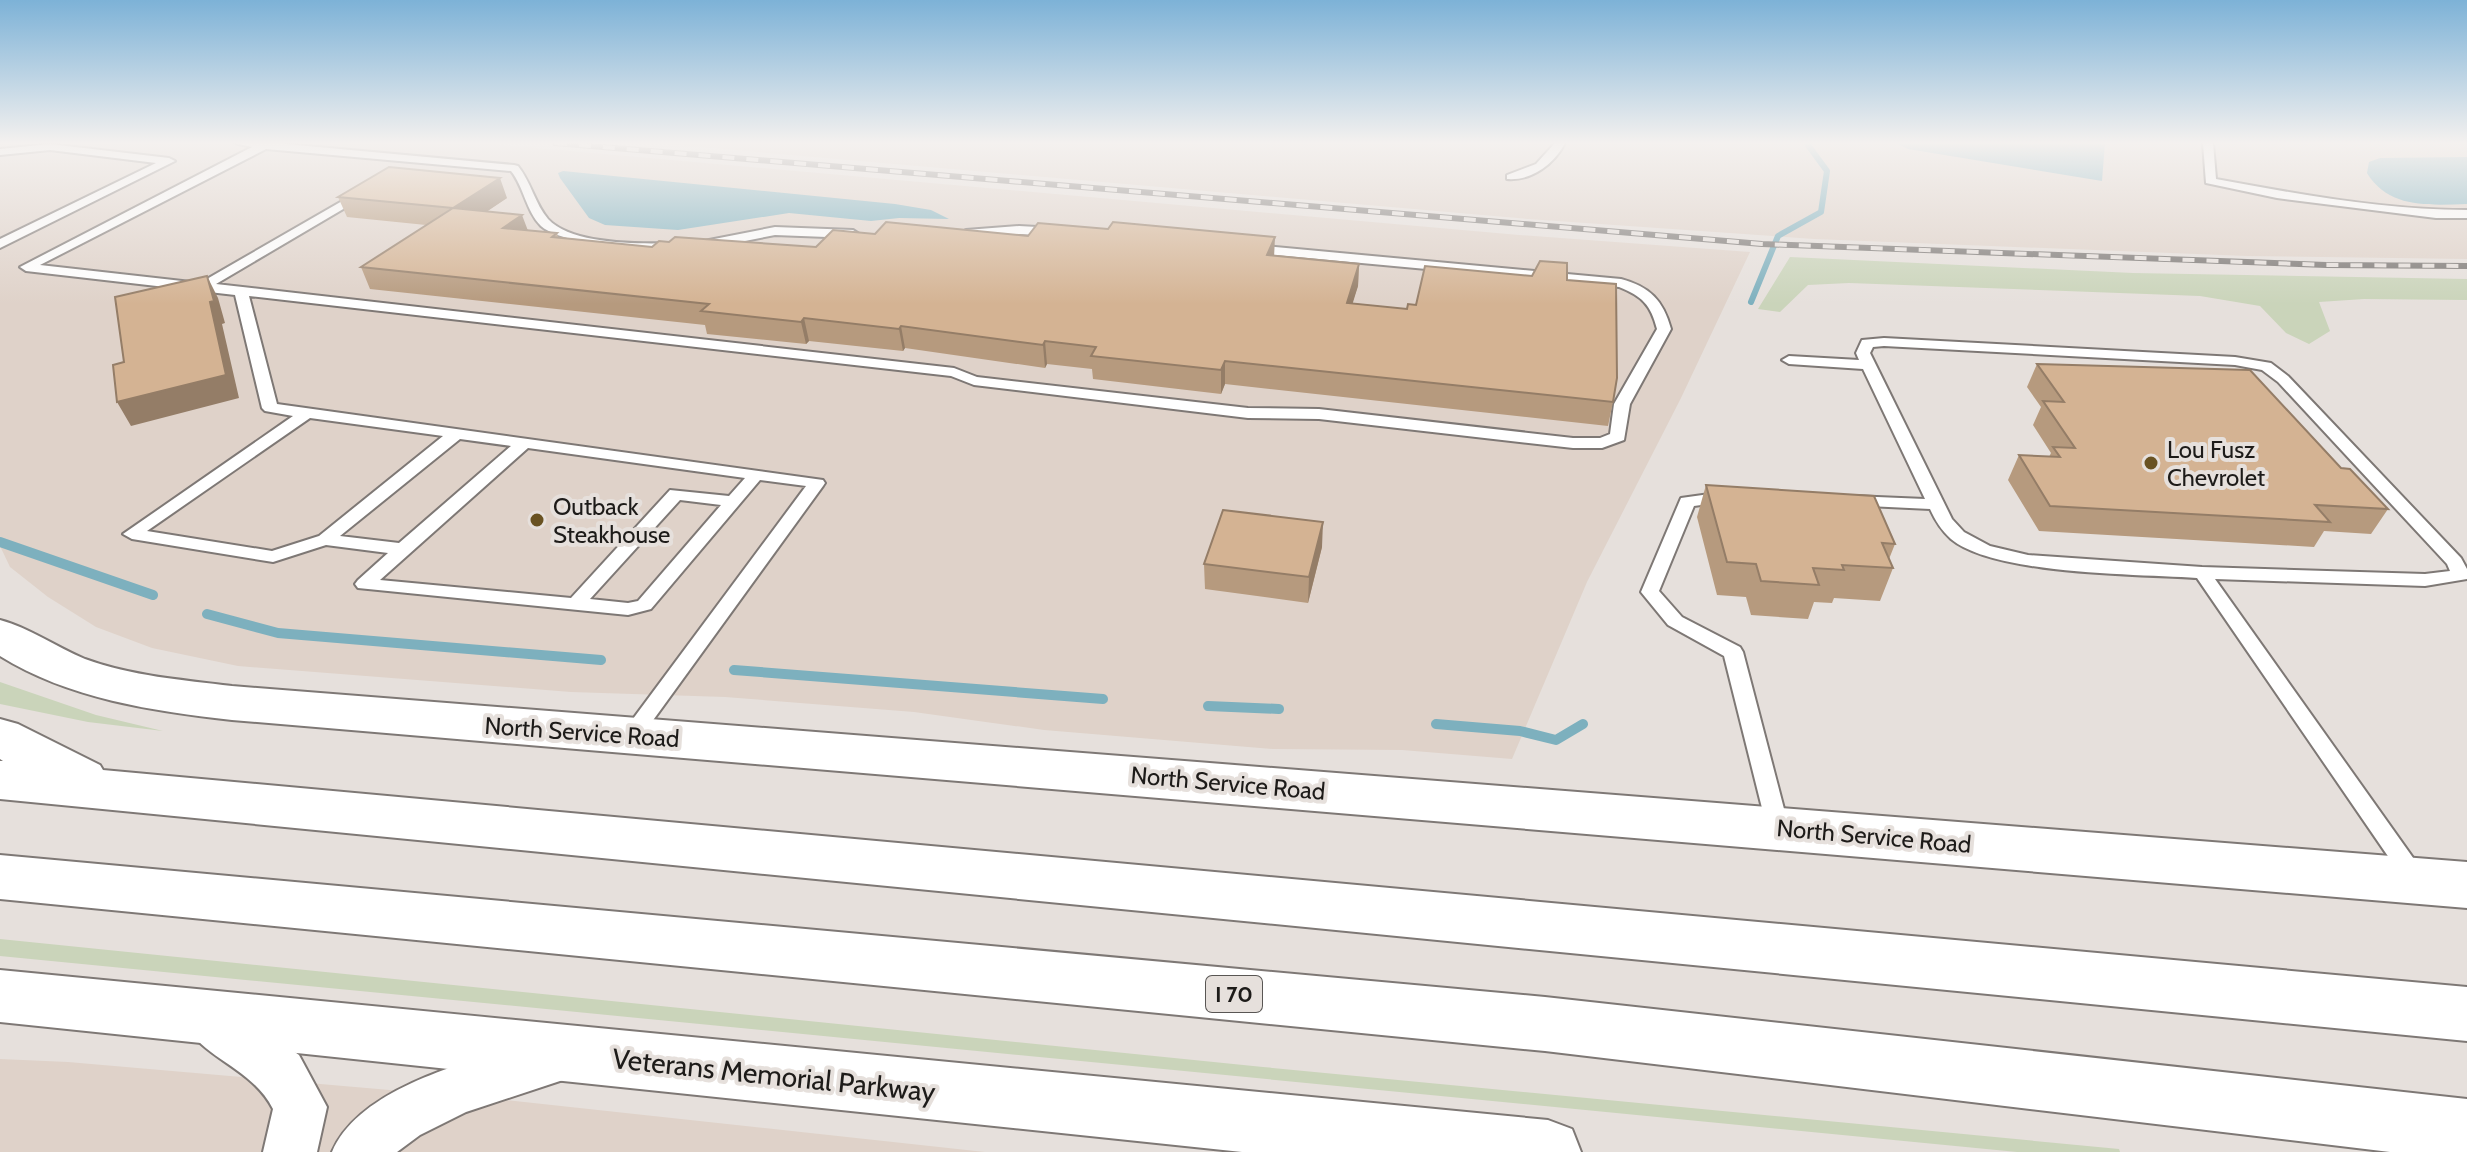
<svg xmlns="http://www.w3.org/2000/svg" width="2467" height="1152" viewBox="0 0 2467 1152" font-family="Cabin,sans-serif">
<rect width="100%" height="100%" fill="#e6e0dc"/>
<path fill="#dfd2c9" d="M0,143H479L1519,235L1750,252L1681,398L1587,582L1512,759L1402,750L1273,749L1044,730L914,712L725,697L571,692L238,666L152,648L96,627L48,597L10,567L0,546Z
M654,143H2467V259L2247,256L1814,239L1528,219Z
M0,1059L68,1062L505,1100L985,1152H0Z"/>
<path fill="#cad4ba" d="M1790,257L2133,273L2467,279V300L2364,299L2319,302L2330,331L2309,344L2286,333L2260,306L2200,296L1849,283L1808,285L1780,312L1758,309Z
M0,682L96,715L163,731L88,722L0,704Z
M0,939L1263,1067L2119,1149L2120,1152H2017L0,956Z"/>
<path fill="#7db0be" d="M1896,143H2105L2102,181L1908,149Z
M2467,157V204C2429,205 2389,209 2367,173L2369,162L2380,158Z
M563,171L895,204L931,210L949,219L899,218L871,221L789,213L678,230L605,225L589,218L560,178L558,173Z"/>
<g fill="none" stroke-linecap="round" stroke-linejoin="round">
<path stroke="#7db0be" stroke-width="6" d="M1751,302L1778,236L1821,212L1827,171L1808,145L1810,143"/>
<path stroke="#7db0be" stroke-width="10" d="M0,542L153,595
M207,614L278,633L601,660
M734,670L1103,699
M1208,706L1279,709
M1436,724L1520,731L1556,740L1583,724"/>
<defs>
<path id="lane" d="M235,143H275L514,165L518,166C531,182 535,204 548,219C572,245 641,244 674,243L680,247C661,260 559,243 541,226C526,211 524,187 511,171L266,149L40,265L200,283L363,189L369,193L367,195L216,284L954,368L977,377L1248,408L1319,409L1573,438H1600L1610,434L1614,404L1657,329C1651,305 1642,296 1619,287L1253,253L1247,249L1253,245L1621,279C1650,287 1663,300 1671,329L1630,404L1624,440L1602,448H1573L1319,419L1248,418L974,385L951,376L249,296L277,404L823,480L825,483L823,486L638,741H624L621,736L624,731L806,486L760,480L651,609L628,615L358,588L355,584L358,580L388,553L326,545L273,562L132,539L123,534L293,416L265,411L262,408L235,295L26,271L20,267L252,147ZM310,418L443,436L319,536L272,551L147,531ZM460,439L511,446L399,543L340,536ZM528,448L745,478L729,496L670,490L571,598L380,580ZM680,500L721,505L638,601L628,603L590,599Z
M1555,143H1565C1554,164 1532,181 1507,179V175L1536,164Z
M2203,143H2213L2216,179C2297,194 2384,210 2467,210V218H2436L2277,198L2206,183Z
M50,144L169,158L175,161L0,248V239L156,163L50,150L0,155V149Z
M1019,226L1056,228L1062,232L1056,236L1019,234L966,238L960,234L966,230Z
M775,227L853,230L859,234L853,238L775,235L704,249L698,245L704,241Z
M1884,338L2235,357L2271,363L2288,376L2461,558L2467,569V579L2425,586L2215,579L2421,869L2424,875L2421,881L2413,884L2405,881L2197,578C2138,574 1994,575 1951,539C1941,530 1935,520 1930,509L1847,505L1845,501L1853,496L1925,499L1863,369L1789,364L1782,360L1789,356L1859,360L1856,353L1862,340ZM1884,346L2235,365L2262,370L2278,382L2447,564L2450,571L2425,574L2202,567L2028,555L1990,546L1964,532L1952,519L1870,353L1873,347Z
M1724,492L1732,497L1730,501L1694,506L1659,591L1682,617L1740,647L1743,652L1789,828L1786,834L1778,837L1770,834L1767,828L1724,656L1668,625L1641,592L1681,498Z"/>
<path id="street" d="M208,998L226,1004L299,1055L327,1107L317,1152H263L273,1109C251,1066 201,1059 183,1020L190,1004Z
M554,1037L572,1043L580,1060L572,1077L466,1112L420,1135L397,1152H332C362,1082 486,1057 554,1037Z"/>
<path id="secondary" d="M0,620C30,628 56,647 85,659C131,676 183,680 232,686L2467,862V908L232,720C153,711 69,699 0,656Z
M0,970L1548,1120L1572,1129L1581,1152H1242L0,1022Z"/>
<path id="highway" d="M0,719L18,724L100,765L103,770L2467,987V1041L0,799V761H3L0,759Z
M0,855L1545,997L2467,1099V1152H2390L1545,1051L0,899Z"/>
</defs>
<use href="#lane" stroke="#7e7875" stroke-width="4"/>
<use href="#street" stroke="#7e7875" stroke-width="4"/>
<use href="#secondary" stroke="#7e7875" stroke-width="4"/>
<use href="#highway" stroke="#7e7875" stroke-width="4"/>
<use href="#lane" fill="#fff" fill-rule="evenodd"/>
<use href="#street" fill="#fff" fill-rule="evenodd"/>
<use href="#secondary" fill="#fff" fill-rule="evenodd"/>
<use href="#highway" fill="#fff" fill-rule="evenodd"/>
<defs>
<path id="rail" d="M555,143L1762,244L2326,265L2467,266"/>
</defs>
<use href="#rail" stroke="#7c7875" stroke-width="6"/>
<use href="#rail" stroke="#e6e0dc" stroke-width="4" stroke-dasharray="12" stroke-linecap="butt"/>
</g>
<path fill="#b69a7e" d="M338,197L507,198L487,211L528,230L557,233L558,237L652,247H816L875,234L1028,236L1359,264L1358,286L1352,303L1407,309L1416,305L1567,280L1613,402L1608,426L1225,384L1221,394L1093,379L1092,369L1047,364L1045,368L905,348L903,351L809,341L806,344L707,334L705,325L370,289L361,267L426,225L347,217Z
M2037,364L2341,468L2388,509L2371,534L2324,531L2314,547L2039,531L2008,480L2019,455L2049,457L2051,453L2033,425L2041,407L2027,387Z
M1706,485L1895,544L1889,559L1893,568L1880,601L1834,598L1832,603L1814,602L1808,619L1751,615L1746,597L1717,595L1697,517Z
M1322,547L1308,603L1205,589L1204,564Z"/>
<path fill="#947d67" d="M500,178L507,198L461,229L453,208Z
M522,215L530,236L503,228Z
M1275,237L1274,258L1267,255Z
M1359,264L1358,286L1346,325L1347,303Z
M207,276L218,298L225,323L222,324L239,398L131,426L117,402L210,302Z
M804,318L809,341L806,344L801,322Z
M901,326L905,348L903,351L899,329Z
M1045,341L1047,364L1045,368L1043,345Z
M1225,361V384L1221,394V370Z
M1323,522L1322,547L1308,603L1309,577Z"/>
<path fill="#d4b393" stroke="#947d67" stroke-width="2" d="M389,167L500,178L453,208L338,197Z
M453,208L522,215L503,228L557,233L552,237L652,247L659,241L669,242L675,237L816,247L833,230L875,234L886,222L1028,236L1038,223L1108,229L1113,222L1275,237L1267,255L1359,264L1347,303L1407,309L1408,304L1416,305L1425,266L1532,276L1540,261L1567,263V280L1616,284L1617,378L1613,402L1225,361L1221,370L1091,356L1096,347L1045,341L1043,345L901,326L899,329L804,318L801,322L701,311L709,304L361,267Z
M207,276L214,301L210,302L226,375L117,402L113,365L124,362L115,297Z
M2037,364L2250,370L2341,468L2350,469L2388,509L2315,505L2330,522L2050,506L2019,455L2060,457L2053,447L2075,448L2043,401L2064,402Z
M1706,485L1874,496L1895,544L1882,543L1893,568L1842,565L1844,570L1813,568L1819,585L1761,581L1756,564L1727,562Z
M1223,510L1323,522L1309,577L1204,564Z"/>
<linearGradient id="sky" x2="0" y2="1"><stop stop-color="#7db2d7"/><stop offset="0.47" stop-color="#f4f1ef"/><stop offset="1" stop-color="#f4f1ef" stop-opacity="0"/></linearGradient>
<rect width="2467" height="304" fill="url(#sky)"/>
<g fill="#695222" stroke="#e6e0dc" stroke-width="3">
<circle cx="2151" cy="463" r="8"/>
<circle cx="537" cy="520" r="8"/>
</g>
<g text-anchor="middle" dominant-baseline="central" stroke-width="8" stroke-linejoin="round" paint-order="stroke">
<rect fill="#e6e0dc" stroke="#595654" stroke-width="2" x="1206" y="976" width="56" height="36" rx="6"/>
<g font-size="22" font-weight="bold" fill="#1d1b19">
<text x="1234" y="994">I 70</text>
</g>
<g font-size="24" fill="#1d1b19" stroke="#e6e0dc" text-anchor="start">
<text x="2167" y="449">Lou Fusz<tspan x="2167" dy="28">Chevrolet</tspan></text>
<text x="553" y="506">Outback<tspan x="553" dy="28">Steakhouse</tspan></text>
</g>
<g font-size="24" fill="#1d1b19" stroke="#e6e0dc">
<text transform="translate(582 732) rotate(4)">North Service Road</text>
<text transform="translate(1228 783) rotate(5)">North Service Road</text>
<text transform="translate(1874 836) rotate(5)">North Service Road</text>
</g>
<g font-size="28" fill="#1d1b19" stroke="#e6e0dc">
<text transform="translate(774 1075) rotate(6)">Veterans Memorial Parkway</text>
</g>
</g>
</svg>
